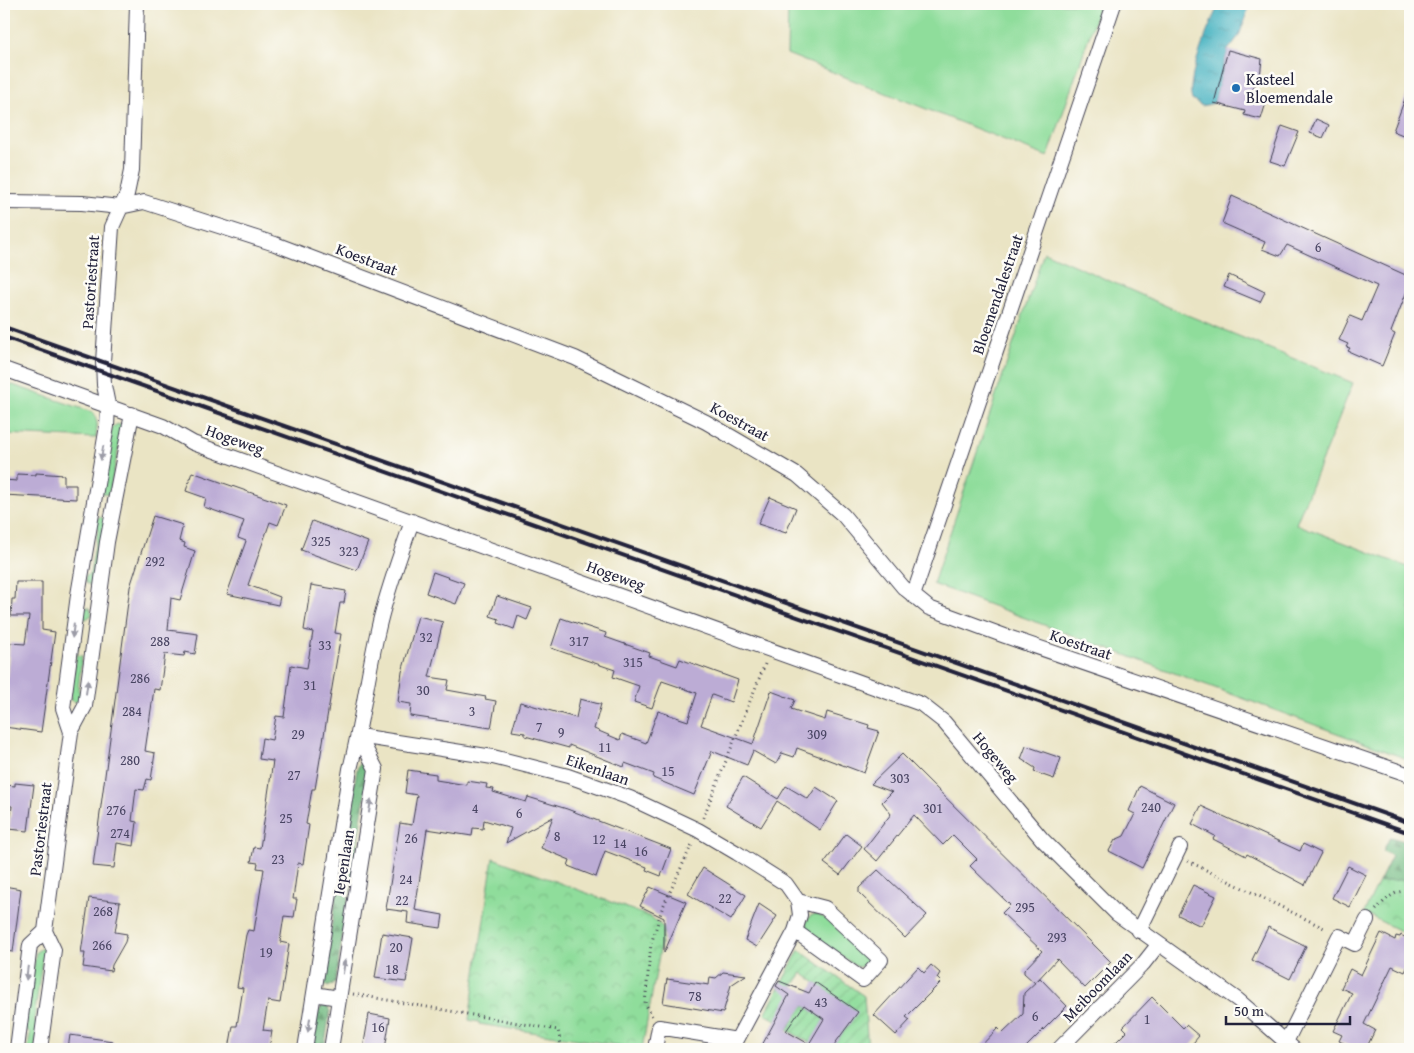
<svg xmlns="http://www.w3.org/2000/svg" width="1414" height="1053" viewBox="0 0 1414 1053" font-family="'Gentium Book Plus',serif">
<defs>
<pattern id="forest-firs" width="22" height="20" patternUnits="userSpaceOnUse" patternTransform="scale(1.25)"><rect width="22" height="20" fill="#73bc83"/><path d="M5 1l3.5 6h-7zM16 11l3.5 6h-7z" fill="#5e986c"/></pattern>
<pattern id="park-crowns" width="20" height="18" patternUnits="userSpaceOnUse" patternTransform="scale(1.25)"><rect width="20" height="18" fill="#8fdd9b"/><path d="M2 6a3 3 0 1 1 6 0M12 15a3 3 0 1 1 6 0" fill="none" stroke="#7bbd86"/></pattern>
<pattern id="garden-furrows" width="10" height="10" patternUnits="userSpaceOnUse" patternTransform="scale(1.25)"><rect width="10" height="10" fill="#8fdd9b"/><path d="M-1 1l2-2M0 10L10 0M9 11l2-2" fill="none" stroke="#7bbd86"/></pattern>
<pattern id="water-ripples" width="26" height="14" patternUnits="userSpaceOnUse" patternTransform="scale(1.25)"><rect width="26" height="14" fill="#43b1c0"/><path d="M2 4q2-2 4 0t4 0M15 11q2-2 4 0t4 0" fill="none" stroke="#38909d"/></pattern>
</defs>
<rect width="100%" height="100%" fill="#fdfcf7"/>
<filter id="ink" filterUnits="userSpaceOnUse"><feTurbulence type="fractalNoise" baseFrequency=".02" numOctaves="2"/><feDisplacementMap in="SourceGraphic" scale="10" xChannelSelector="R" yChannelSelector="G"/><feConvolveMatrix kernelMatrix="1 2 1 2 8 2 1 2 1" color-interpolation-filters="sRGB"/></filter>
<filter id="wash" filterUnits="userSpaceOnUse"><feTurbulence type="fractalNoise" baseFrequency=".0096" numOctaves="4" result="noise"/><feDisplacementMap in="SourceGraphic" scale="20" xChannelSelector="R" yChannelSelector="G"/><feGaussianBlur stdDeviation="1.12" result="paint"/><feColorMatrix in="noise" values="0 0 0 0 0 0 0 0 0 0 0 0 0 0 0 0 0 1.4 0 .05"/><feComposite in="paint" operator="in"/></filter>
<g filter="url(#wash)">
<rect width="100%" height="100%" fill="#eae4c4"/>
<path fill="#8fdd9b" stroke="#58806b" d="M788,4H1100L1048,157L787,54Z
M1044,252L1180,312L1353,383L1296,524L1410,568V760L933,584Z
M4,382L92,412C99,420 97,427 96,438L4,434Z
M118,424L123,427L109,495L101,493L112,427Z
M101,517L106,520L95,584L90,585L86,583L85,577L90,573L98,530L94,524L97,518Z
M83,607L90,608L92,615L86,619H82L77,655L82,656L78,690L82,695L80,700L75,702L70,700Z
M816,914L827,919L868,957L867,965L857,967L808,932L806,922L810,916Z
M42,948L46,950L47,957L42,961L34,1020L38,1025L35,1049H28L30,1033L25,1028L36,952Z"/>
<path fill="url(#forest-firs)" stroke="#4a6f5f" d="M364,762L369,771L335,983L328,987L324,984L323,978L357,769L359,764Z
M1390,837L1410,843V879L1379,882L1392,856L1383,851Z
M322,1006L328,1007L330,1012L324,1049H312L317,1014Z"/>
<path fill="url(#park-crowns)" stroke="#58806b" d="M493,858L651,917L664,928L642,1049L479,1024V1022L469,1020Z
M1410,879V936L1364,913L1379,882Z"/>
<path fill="url(#garden-furrows)" stroke="#58806b" fill-rule="evenodd" d="M799,950L864,996L868,1049H821L787,1030L794,1020L780,1012L776,1020L765,1014ZM802,973L857,1012L836,1042L818,1030L824,1019L804,1005L801,1009L788,993Z"/>
<path fill="url(#water-ripples)" stroke="#326a7e" d="M1219,4H1250L1239,36L1228,50L1214,103L1202,106L1192,100C1185,80 1210,24 1219,4Z"/>
<g id="blocks">
<path fill="#bcacd5" fill-rule="evenodd" d="M1228,50L1262,59L1260,77L1256,78L1251,98L1266,103L1261,119L1244,115L1245,111L1214,103Z
M1409,88H1410V138L1393,131Z
M1316,119L1329,125L1323,138L1310,133Z
M1282,126L1299,132L1285,166L1270,161Z
M1232,196L1410,277V283L1391,332L1395,334L1382,366L1348,351L1350,348L1346,347L1348,344L1339,340L1350,316L1362,321L1377,286L1287,245L1280,256L1262,249L1265,242L1222,223Z
M1229,275L1265,292L1260,302L1224,287Z
M192,472L286,505L278,525L270,522L248,585L280,597L278,605L227,594L246,541L238,538L244,521L204,507L206,498L186,491Z
M36,473L64,475V485H76V499L4,495V480L17,481V474L36,475Z
M770,497L796,508L786,533L758,524Z
M153,516L183,525L179,541L185,543L184,547L195,551L180,600L171,598L168,630L198,634L195,654L185,652L184,656L165,654L160,690L154,689L145,751L155,753L151,780L147,779L144,790L136,789L132,821L137,822L134,846L117,843L114,868L93,866L130,587Z
M312,521L368,542L357,570L301,550Z
M433,572L464,583L456,604L426,593Z
M16,582H42V630L55,632L41,732L4,727L7,703L4,702V679L7,680L10,643L25,644L29,616H11L12,599H15Z
M311,585L346,591L344,603H340L335,633L341,634L315,789H312L306,824L309,825L303,864L298,863L293,899H297L294,917L284,916L280,942L289,944L280,1003L268,1001L263,1030L272,1031L269,1049H229L233,1026H237L243,988L237,987L246,935L248,930L254,931L264,869L257,868L258,863L251,862L254,847L260,848L273,761L259,759L262,738L272,740L276,716L284,717L291,665L307,668L313,632L304,630Z
M497,596L532,608L527,620L518,616L514,629L498,623L499,619L490,616Z
M418,616L443,622L429,677L449,680L447,690L486,697L485,699L496,701L491,728L410,716L411,704L398,702L402,672Z
M561,618L606,633L605,637L650,653L649,656L677,666L680,659L738,680L731,702L712,695L701,725L753,744L771,691L795,700L791,709L825,720L827,712L869,725L868,728L879,731L864,773L797,748L794,757L782,753L776,764L753,751L747,765L712,751L694,795L653,778L654,774L625,763L624,767L569,745V748L525,736V733L512,731L520,702L576,718L580,699L599,704H601L594,729L620,740L622,734L646,743L658,711L688,721L697,693L662,681L652,708L634,702L639,686L613,677L615,670L551,648Z
M1026,746L1061,758L1054,779L1034,772L1035,768L1021,759Z
M902,754L1111,962L1085,988L1057,959L1035,983L1024,973V970L1042,951L1002,913L1010,905L970,866L977,859L953,835L943,845L914,815L877,861L864,849L891,814L882,802L892,792L871,784Z
M408,770L436,774V780L467,785V781L487,784L486,788L494,789L493,792L526,802L528,797L567,809L671,849L661,876L646,870L647,867L605,851L596,877L568,866L570,860L541,848L553,817L506,843L511,828L484,820L483,829L473,828L472,836L427,829L415,910L443,915L441,928L407,923L408,912L386,909L400,823L412,825L417,795L405,793Z
M743,777L778,799L786,786L808,799L816,787L838,801L820,830L777,801L761,827L726,806Z
M15,783L34,785L28,831L9,829L12,806L4,805V791L6,785L15,786Z
M1140,786L1174,803L1142,868L1109,851L1115,840L1124,836L1135,814L1129,811Z
M1201,806L1300,851L1303,844L1321,853L1305,885L1247,854L1246,856L1213,839L1215,836L1192,824Z
M846,834L862,846L840,875L824,863Z
M1348,866L1366,875L1350,907L1332,898Z
M703,868L746,895L731,920L688,894Z
M878,870L927,915L905,938L859,893V888Z
M1193,885L1216,896L1201,926L1178,915Z
M4,886L21,889L13,952L4,951Z
M650,887L686,902L664,953V918L640,906Z
M89,898L120,902L115,932L127,934L125,942L112,965L111,971L83,967L85,953H81Z
M759,904L777,916L757,947L745,940Z
M1268,927L1306,946L1290,979L1252,960Z
M382,933L413,938L406,982L375,978Z
M1381,933L1395,940L1396,936L1400,937L1401,935L1410,940V961L1405,972L1392,966L1364,1024L1375,1030L1366,1049H1356L1339,1041L1342,1035L1333,1031L1352,993L1341,988L1350,969L1361,975Z
M931,965L940,973L937,978L941,982L906,1017L910,1020L896,1035L874,1015L918,967L924,973Z
M723,972L746,975L731,985L723,1013L663,1003L667,979L709,985L710,977L716,978Z
M1040,978L1067,1006L1024,1049H978L998,1028L1003,1033L1023,1014L1024,993Z
M779,981L809,993L815,982L858,1012L831,1049H760L789,995L776,986ZM804,1005L824,1019L809,1044L786,1031Z
M1152,997L1183,1028L1186,1025L1199,1036L1188,1049H1109L1127,1031L1123,1027Z
M369,1014L390,1018L385,1049H363Z
M70,1035L113,1041L112,1049H68Z"/>
</g>
</g>
<g filter="url(#ink)">
<use href="#blocks" fill-opacity="0" stroke="#403f50" stroke-width="1"/>
<g fill="none" stroke-linecap="round" stroke-linejoin="round">
<defs>
<path id="minor" d="M4,202L82,203L120,207L144,202L275,244L575,358L706,422L797,475L843,515L903,587L929,608L1005,636L1410,775
M4,369L163,426L193,443L921,704L944,722L1042,839L1117,914L1238,1000L1294,1049
M913,596L1114,4
M71,732L63,708L78,595L107,426L108,405L104,385L103,362L112,227L127,194L132,170L137,4
M359,736L493,757L568,776L630,798L698,830L737,853L786,884L798,901L825,908L881,960L863,980L795,931
M1139,931L1180,847
M314,994L339,998
M1286,1042L1339,936L1355,944L1367,920
M17,1049L30,945L45,931
M40,1049L54,950L45,931L71,732L85,706L107,542L132,414
M305,1049L350,769C362,723 367,676 378,630C386,593 400,557 412,521
M331,1049L376,769L359,736
M655,1049L659,1027L737,1040
M732,1049L795,931L800,915L798,901
M1059,1049L1143,964L1158,945"/>
</defs>
<use href="#minor" stroke="#403f50" stroke-width="16"/>
<path stroke="#403f50" stroke-width="3" stroke-dasharray="1 4" stroke-linecap="butt" d="M703,818L765,664
M1188,861L1326,929
M1376,910C1385,900 1396,888 1410,892
M353,994L558,1030L562,1049
M652,1016L645,1003L651,944L662,909L693,842"/>
<use href="#minor" stroke="#fff" stroke-width="14"/>
<path stroke="#22223b" stroke-width="4" d="M4,327L1410,823
M4,337L1410,833"/>
</g>
<defs><path id="oneway-solid" d="M-6-.8H1V-3.2L6.5 0L1 3.2V.8H-6Z" transform="scale(1.25)"/></defs>
<g fill="#9c9ca7">
<use href="#oneway-solid" transform="translate(102 453) rotate(100)"/>
<use href="#oneway-solid" transform="translate(73 631) rotate(97)"/>
<use href="#oneway-solid" transform="translate(87 687) rotate(-82)"/>
<use href="#oneway-solid" transform="translate(370 806) rotate(-81)"/>
<use href="#oneway-solid" transform="translate(344 967) rotate(-81)"/>
<use href="#oneway-solid" transform="translate(27 973) rotate(97)"/>
<use href="#oneway-solid" transform="translate(309 1025) rotate(99)"/>
</g>
</g>
<circle fill="#1f6fb2" stroke="#fdfcf7" stroke-width="2" cx="1236" cy="88" r="5"/>
<g text-anchor="middle" dominant-baseline="central" stroke-width="5" stroke-linejoin="round" paint-order="stroke">
<g font-size="14" fill="#484462">
<text x="1318" y="247">6</text>
<text x="321" y="541">325</text>
<text x="349" y="551">323</text>
<text x="155" y="561">292</text>
<text x="426" y="637">32</text>
<text x="160" y="641">288</text>
<text x="579" y="641">317</text>
<text x="325" y="645">33</text>
<text x="633" y="662">315</text>
<text x="140" y="678">286</text>
<text x="310" y="685">31</text>
<text x="423" y="690">30</text>
<text x="132" y="711">284</text>
<text x="472" y="711">3</text>
<text x="539" y="727">7</text>
<text x="561" y="732">9</text>
<text x="298" y="734">29</text>
<text x="817" y="734">309</text>
<text x="605" y="747">11</text>
<text x="130" y="760">280</text>
<text x="668" y="771">15</text>
<text x="294" y="775">27</text>
<text x="900" y="778">303</text>
<text x="1151" y="807">240</text>
<text x="475" y="808">4</text>
<text x="933" y="808">301</text>
<text x="116" y="810">276</text>
<text x="519" y="813">6</text>
<text x="286" y="818">25</text>
<text x="120" y="833">274</text>
<text x="557" y="836">8</text>
<text x="411" y="838">26</text>
<text x="599" y="839">12</text>
<text x="620" y="843">14</text>
<text x="641" y="851">16</text>
<text x="278" y="859">23</text>
<text x="406" y="879">24</text>
<text x="725" y="898">22</text>
<text x="402" y="900">22</text>
<text x="1025" y="907">295</text>
<text x="103" y="911">268</text>
<text x="1057" y="937">293</text>
<text x="102" y="945">266</text>
<text x="396" y="947">20</text>
<text x="266" y="952">19</text>
<text x="392" y="969">18</text>
<text x="695" y="996">78</text>
<text x="821" y="1002">43</text>
<text x="1035" y="1016">6</text>
<text x="1147" y="1019">1</text>
<text x="378" y="1027">16</text>
</g>
<g font-size="16" fill="#22223b" stroke="#fdfcf7" text-anchor="start">
<text x="1246" y="79">Kasteel<tspan x="1246" dy="18">Bloemendale</tspan></text>
</g>
<g font-size="16" fill="#22223b" stroke="#fdfcf7">
<text transform="translate(367 259) rotate(21)">Koestraat</text>
<text transform="translate(90 282) rotate(-86)">Pastoriestraat</text>
<text transform="translate(997 294) rotate(-71)">Bloemendalestraat</text>
<text transform="translate(740 421) rotate(29)">Koestraat</text>
<text transform="translate(235 439) rotate(20)">Hogeweg</text>
<text transform="translate(616 575) rotate(20)">Hogeweg</text>
<text transform="translate(1081 644) rotate(19)">Koestraat</text>
<text transform="translate(996 757) rotate(50)">Hogeweg</text>
<text transform="translate(598 769) rotate(19)">Eikenlaan</text>
<text transform="translate(40 829) rotate(-83)">Pastoriestraat</text>
<text transform="translate(343 862) rotate(-81)">Iepenlaan</text>
<text transform="translate(1097 986) rotate(-46)">Meiboomlaan</text>
</g>
</g>
<rect width="1414" height="1053" fill="none" stroke="#fdfcf7" stroke-width="20"/>
<path d="M1226 1016v8h124v-8" fill="none" stroke="#22223b" stroke-width="2.5"/>
<text x="1234" y="1016" font-size="15" fill="#22223b" stroke="#fdfcf7" stroke-width="4" paint-order="stroke">50 m</text>
</svg>
